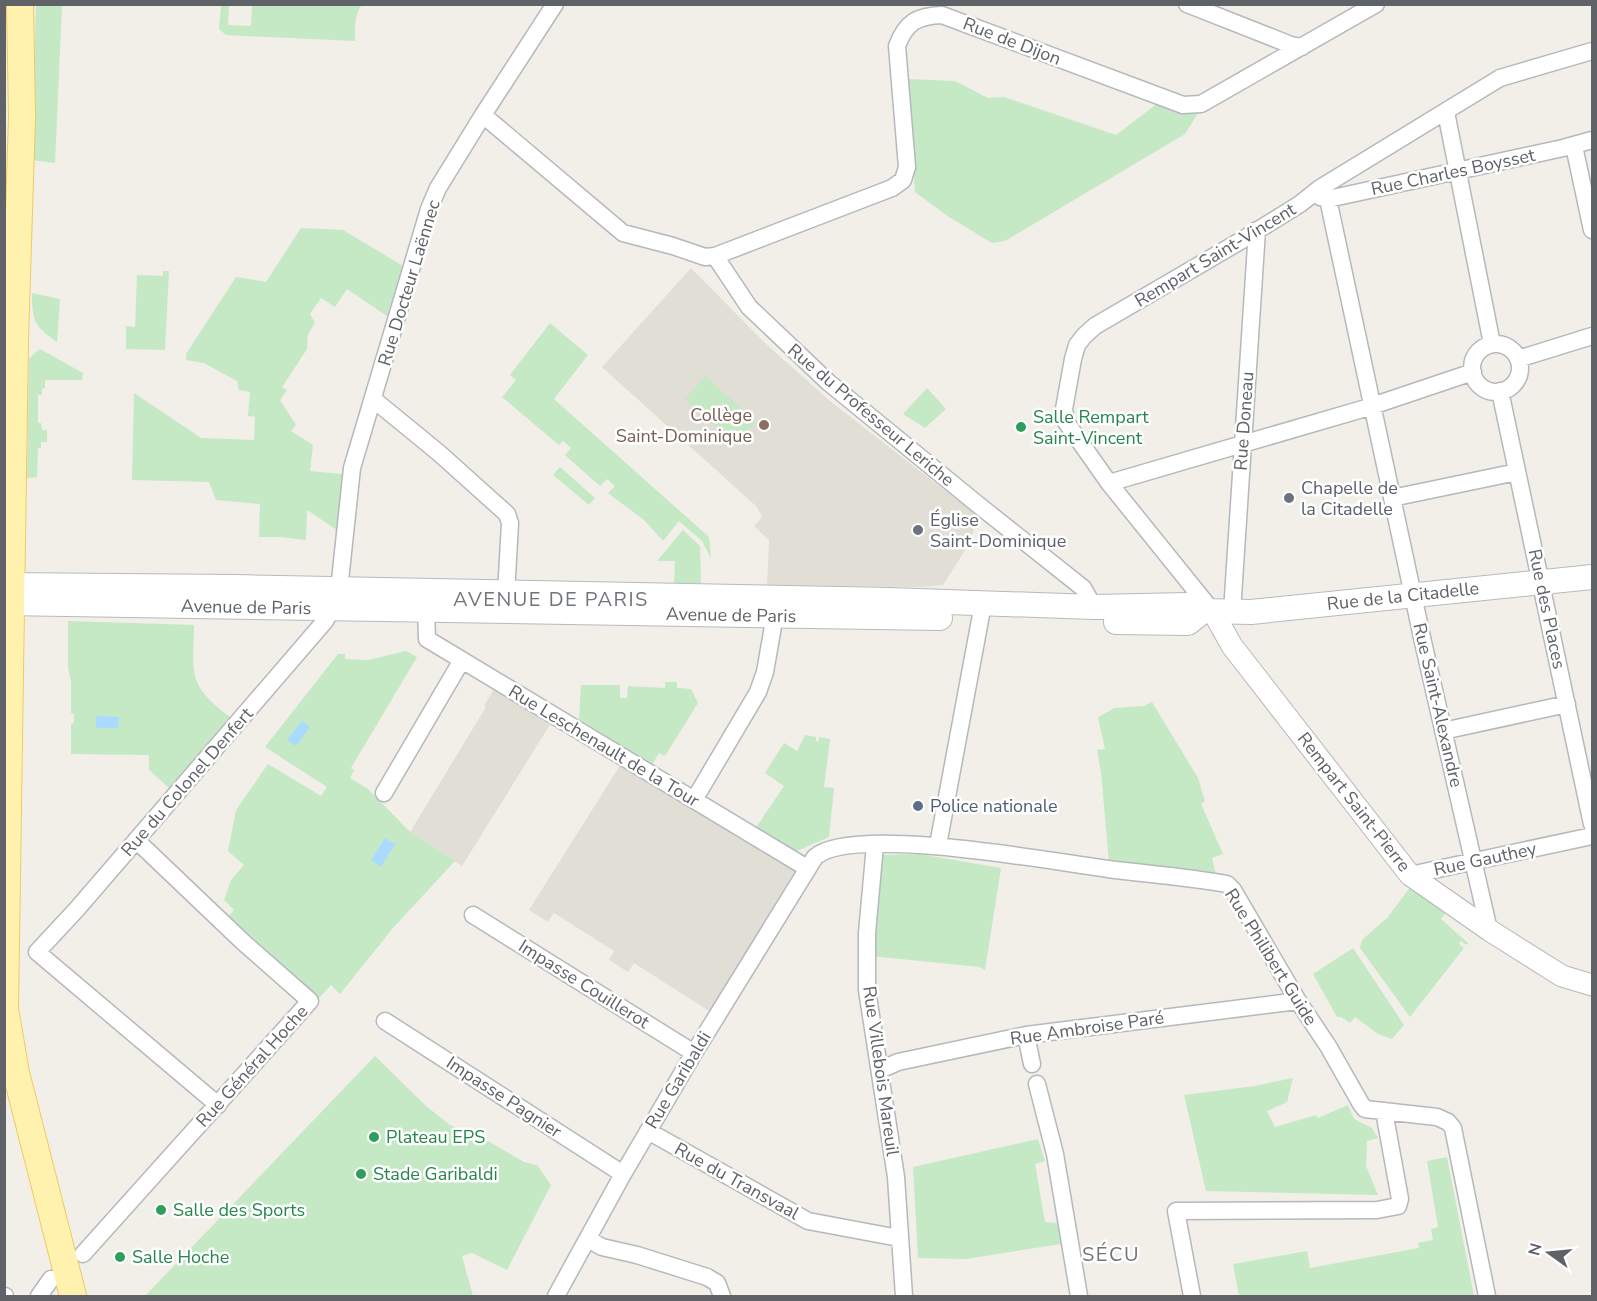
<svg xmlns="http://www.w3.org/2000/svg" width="1597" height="1301" viewBox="0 0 1597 1301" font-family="'Nunito Sans',sans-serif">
<rect width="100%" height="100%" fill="#f1efe8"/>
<path fill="#e1ded6" d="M691,268L766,344L830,401L979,517L966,549L943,585L920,587L767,585L769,543V540L754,526L762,517L757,507L602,367Z
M494,689L551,723L462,866L410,832L486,707L484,706Z
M621,764L798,873L709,1011L634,963L628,972L609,960L614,951L554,913L548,922L529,910Z"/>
<path fill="#c5e8c5" d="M36,5H74H62L55,163L31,160Z
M221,5H229L228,25L251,26L252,5H362C354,14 355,29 355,41L226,35L219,29Z
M907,79L955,81L988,98L1004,97L1116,135L1158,103L1186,112L1198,113L1185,134L1005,241L992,243L949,217L915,192Z
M301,228L343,230L403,266L387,316L347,289L335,307L321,298L310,314L315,323L308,334L307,349L282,387L287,390L280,400L296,425L291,431L313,445L310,471L342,474L337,530L307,510L306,540L280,537H259L260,504L216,500L209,482L132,480L134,393L201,438L254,440L255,417L248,416L250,392L239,390L237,381L204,363L186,360V354L236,277L266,282Z
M163,271H169L165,350L126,349V326L135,327L137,275L163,276Z
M32,293L60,299L57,342C34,326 32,321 32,293Z
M550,323L588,355L554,399L709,537L711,558L702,541L679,521L663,541L644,520L608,493L615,486L607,479L600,486L565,455L571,448L563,441L559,445L502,397L516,380L510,375Z
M40,349L83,373L82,380H45V388L42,389V395H38V423H41L42,430H47V442H41V448H38L37,477L27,478L29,358Z
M705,376L756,422L736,444L685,399Z
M927,388L946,409L925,428L903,414Z
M560,467L595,498L589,505L553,475Z
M683,530L700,546L701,583H674L675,561H657Z
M68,621L194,625C193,674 187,685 230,717L169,788L149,770V755L71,754V724L74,723V714L71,713V682L68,667Z
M406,651L417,657L351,768L354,770L350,778L368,789L410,832L455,861L393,928L340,994L331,985L319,998L229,916L234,910L224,900L231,880L244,865L228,851L236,810L268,764L321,796L327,787L265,747L338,654H345V659L368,660Z
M665,682H677V688L691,689L698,703L665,756L659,753L652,765L579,719L581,685H620V698H627L628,686L665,688Z
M1152,702L1198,778L1205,801L1201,804L1223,854L1212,858L1216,875L1109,862L1101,772L1097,750L1105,749L1098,717L1115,708L1144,706Z
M805,735L816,737V741H819V737L830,739L824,787L834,788L829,837L797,851L755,829L784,786L765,773L784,743L797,751Z
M919,854L1001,868L985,970L980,967L871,956L879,855Z
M1414,882L1449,909L1441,919L1468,943L1467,945L1460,941L1459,944L1464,948L1410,1017L1360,948L1362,940L1388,917Z
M1353,948L1404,1025L1392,1039L1378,1034L1355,1017L1350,1023L1341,1017H1337L1313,974Z
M375,1056L426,1106L450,1125L481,1137L524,1162L537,1165L551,1185L507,1270L472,1253L462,1256L473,1296H145Z
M1293,1078L1287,1102L1267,1111L1275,1127L1316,1115L1318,1118L1348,1105L1354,1119L1372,1128L1378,1138L1367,1141L1366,1166L1378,1195L1206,1191L1184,1095L1255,1086Z
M1038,1139L1045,1161L1035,1164L1045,1222L1057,1223L1061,1244L966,1259L918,1258L913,1167Z
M1447,1157L1474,1296H1239L1233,1264L1307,1251L1310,1268L1419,1248L1418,1243L1433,1240L1431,1229L1438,1227L1427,1161Z"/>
<path fill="#aadaff" d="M96,716L119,717L118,728H96Z
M302,721L310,727L296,746L287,740Z
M385,838L395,844L381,867L371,860Z"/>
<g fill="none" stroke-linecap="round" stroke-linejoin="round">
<defs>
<path id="minor" d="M1187,4L1291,45L1302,47
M1446,112L1492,344
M483,115L623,233L673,246L705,257L715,256L892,188L903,180L907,167L897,46C906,22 917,16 942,15L1183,105L1201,104L1376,4
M1574,146L1592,230
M1320,197L1328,199L1563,148L1592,140
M1328,199L1423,642L1489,930
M715,256L749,307L828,382L976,503L1083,588L1094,607
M1472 368a24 24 0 1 1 48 0a24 24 0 1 1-48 0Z
M1518,359L1592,336
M1500,391L1592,824
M373,399L439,453L507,514L510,523L506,594L513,601
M1109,483L1366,408L1473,372
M1392,498L1517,472
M334,596L339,590L352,468L429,209L438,188L483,115L555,4
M431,602L426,609L427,639L807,868
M1213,612L1109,483L1066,422L1064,409L1073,359L1077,345L1084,336L1095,326L1242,240L1300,204L1320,188L1500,78L1592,51
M1232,612L1257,230
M1443,731L1567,704
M384,793L462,660
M694,800L758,692L765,672L775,615
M875,845L867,933V990L896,1177L904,1296
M938,845L983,604
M1410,875L1592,836
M473,915L694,1053
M385,1021L623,1174
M1026,1035L1032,1064
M880,1070L898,1062L1026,1035L1298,1001
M1037,1084L1055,1154L1079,1296
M218,1105L37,952L77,909L325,621L336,602
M648,1131L808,1221L899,1238
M588,1239L602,1247L637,1255L707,1277L717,1283L722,1296
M83,1254L310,1001L243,942L136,840
M4,1296H5
M39,1296L51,1279
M556,1296L623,1174L694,1053L815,857C852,824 1054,862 1108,869C1148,874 1188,877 1227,884L1233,890L1298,1001L1328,1046L1361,1104L1365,1109L1437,1117L1448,1122L1453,1128L1487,1296
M1192,1296L1176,1211L1377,1210L1398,1206L1400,1199L1384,1111"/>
<path id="tertiary" d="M1213,612L1232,646L1410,875L1489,930L1562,976L1592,985"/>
<path id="secondary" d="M4,585L235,587L890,600L1094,607L1188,605L1203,611L1251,612L1592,577
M4,603L940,618
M1116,622L1188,623L1203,611"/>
<path id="primary" d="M20,4L22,117L15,338L5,1009L16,1073L73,1296"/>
</defs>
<use href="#minor" stroke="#b5b8bc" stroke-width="19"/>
<use href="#tertiary" stroke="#b5b8bc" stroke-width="23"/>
<use href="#secondary" stroke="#b6babf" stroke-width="26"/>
<use href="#primary" stroke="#f2c960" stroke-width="28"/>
<use href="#minor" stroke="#fff" stroke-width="16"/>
<use href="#tertiary" stroke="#fff" stroke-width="21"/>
<use href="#secondary" stroke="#fff" stroke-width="24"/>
<use href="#primary" stroke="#fff2af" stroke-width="26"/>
</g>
<circle fill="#8d6e63" stroke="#fff" stroke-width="2" cx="764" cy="425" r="6"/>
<g fill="#2e9e5b" stroke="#fff" stroke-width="2">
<circle cx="1021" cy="427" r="6"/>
<circle cx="374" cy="1137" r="6"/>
<circle cx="361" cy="1174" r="6"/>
<circle cx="161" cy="1210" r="6"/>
<circle cx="120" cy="1257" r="6"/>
</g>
<g fill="#6b7280" stroke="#fff" stroke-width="2">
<circle cx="1289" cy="498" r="6"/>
<circle cx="918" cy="530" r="6"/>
</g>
<circle fill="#5c6f8a" stroke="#fff" stroke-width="2" cx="918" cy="806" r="6"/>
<g text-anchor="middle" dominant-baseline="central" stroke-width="5" stroke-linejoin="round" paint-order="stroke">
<g font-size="18" fill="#5f6368" stroke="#fff">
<text transform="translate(1012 41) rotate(21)">Rue de Dijon</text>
<text transform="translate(1453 172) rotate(-12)">Rue Charles Boysset</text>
<text transform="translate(1215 255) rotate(-31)">Rempart Saint-Vincent</text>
<text transform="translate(409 283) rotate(-73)">Rue Docteur Laënnec</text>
<text transform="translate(871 415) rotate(40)">Rue du Professeur Leriche</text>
<text transform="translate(1244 421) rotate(-86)">Rue Doneau</text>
<text transform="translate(1403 596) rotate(-6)">Rue de la Citadelle</text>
<text transform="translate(246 607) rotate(1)">Avenue de Paris</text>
<text transform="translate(1547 609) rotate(78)">Rue des Places</text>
<text transform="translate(731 615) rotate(1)">Avenue de Paris</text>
<text transform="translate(1438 705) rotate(77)">Rue Saint-Alexandre</text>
<text transform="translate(604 746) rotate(31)">Rue Leschenault de la Tour</text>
<text transform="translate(187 782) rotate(-49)">Rue du Colonel Denfert</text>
<text transform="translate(1354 802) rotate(52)">Rempart Saint-Pierre</text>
<text transform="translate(1485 859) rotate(-12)">Rue Gauthey</text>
<text transform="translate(1271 957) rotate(58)">Rue Philibert Guide</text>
<text transform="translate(584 984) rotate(32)">Impasse Couillerot</text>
<text transform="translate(1087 1028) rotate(-8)">Rue Ambroise Paré</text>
<text transform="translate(252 1066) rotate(-48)">Rue Général Hoche</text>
<text transform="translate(881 1071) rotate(82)">Rue Villebois Mareuil</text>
<text transform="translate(678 1080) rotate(-59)">Rue Garibaldi</text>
<text transform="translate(504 1097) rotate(33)">Impasse Pagnier</text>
<text transform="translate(737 1181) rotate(29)">Rue du Transvaal</text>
</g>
<g font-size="18" fill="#785e54" stroke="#fff" text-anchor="end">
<text x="752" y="415">Collège<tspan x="752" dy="21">Saint-Dominique</tspan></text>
</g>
<g font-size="18" fill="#27864d" stroke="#fff" text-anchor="start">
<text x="1033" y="417">Salle Rempart<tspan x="1033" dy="21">Saint-Vincent</tspan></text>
<text x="386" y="1137">Plateau EPS</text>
<text x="373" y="1174">Stade Garibaldi</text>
<text x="173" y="1210">Salle des Sports</text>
<text x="132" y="1257">Salle Hoche</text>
</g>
<g font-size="18" fill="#5b616d" stroke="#fff" text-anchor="start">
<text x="1301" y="488">Chapelle de<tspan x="1301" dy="21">la Citadelle</tspan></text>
<text x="930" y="520">Église<tspan x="930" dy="21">Saint-Dominique</tspan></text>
</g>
<g font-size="18" fill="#4e5e75" stroke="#fff" text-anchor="start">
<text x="930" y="806">Police nationale</text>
</g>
<g font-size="20" letter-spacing="1.5" fill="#70757a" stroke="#fff">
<text x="551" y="599">AVENUE DE PARIS</text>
<text x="1111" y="1254">SÉCU</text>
</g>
</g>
<rect width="1597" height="1301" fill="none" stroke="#5f6368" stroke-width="12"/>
<g transform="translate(1549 1253) rotate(285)" stroke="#ffffff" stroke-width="4.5" paint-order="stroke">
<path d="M0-4.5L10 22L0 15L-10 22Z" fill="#5f6368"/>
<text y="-9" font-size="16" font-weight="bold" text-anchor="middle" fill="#5f6368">N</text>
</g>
</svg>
